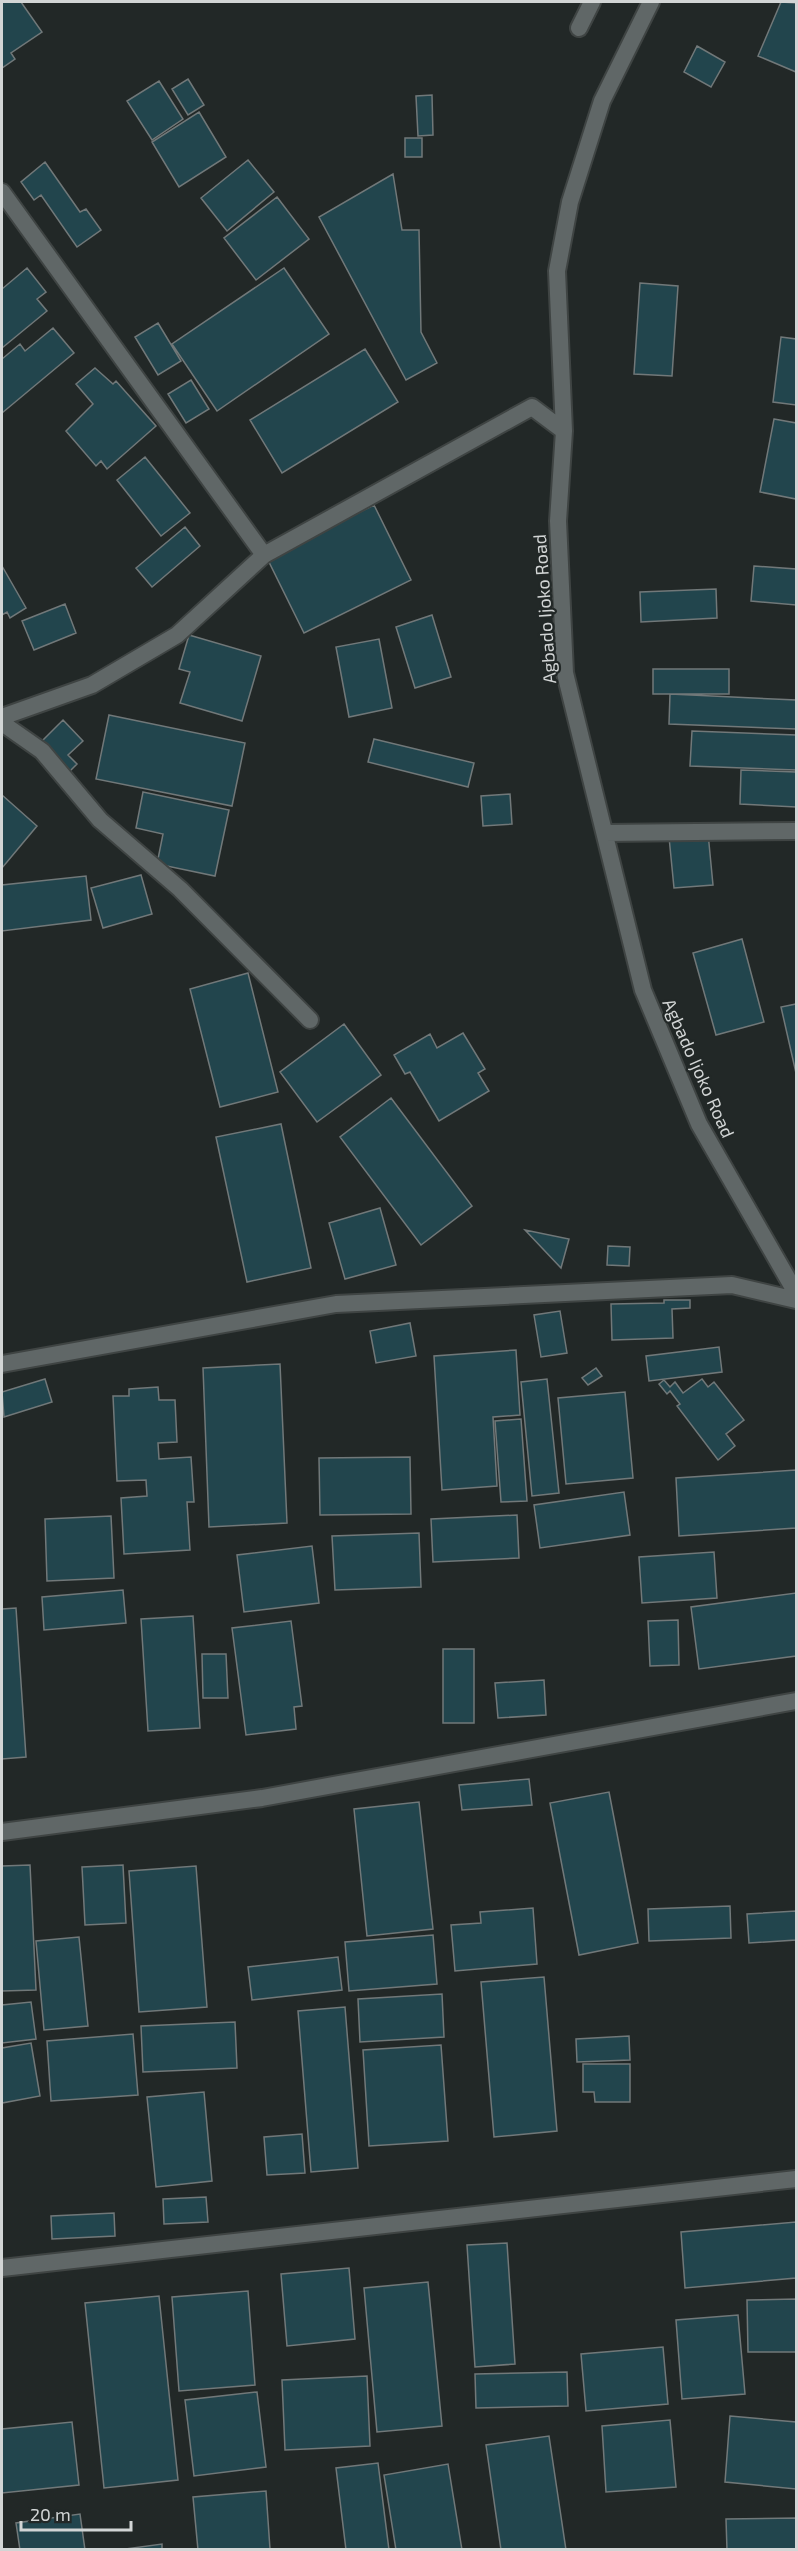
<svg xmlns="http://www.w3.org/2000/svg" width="798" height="2551" viewBox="0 0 798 2551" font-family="'Exo 2',sans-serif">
<rect width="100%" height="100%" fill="#222827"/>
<path fill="#22454d" stroke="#717879" stroke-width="1.5" d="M2,2H21L42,32L11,53L15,59L2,68Z
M781,2L796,3V72L758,56Z
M697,46L725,62L711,87L684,72Z
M188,79L204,105L188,115L172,89Z
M159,81L183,119L152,140L127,101Z
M432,95L433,135L418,136L416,96Z
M199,112L226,157L179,187L152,142Z
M405,138H422V157H405Z
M248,160L274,192L227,231L201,198Z
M45,162L80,212L86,209L101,230L77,247L41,195L34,200L21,182Z
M393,174L402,230H419L421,332L437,363L406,380L319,217Z
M277,197L309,239L256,280L224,238Z
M27,268L46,292L37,299L47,311L2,348V289Z
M284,268L329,334L217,411L172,344Z
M640,283L678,286L672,376L634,374Z
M158,323L181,361L158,375L135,337Z
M53,328L74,353L2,413V359L20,344L25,351Z
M781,337L796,339V405L773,402Z
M365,349L398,402L282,473L250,420Z
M95,368L113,384L116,381L156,426L107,469L101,461L96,466L66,431L93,404L76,384Z
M191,380L209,409L186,423L168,394Z
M774,419L796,423V499L760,492Z
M145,457L190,513L161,536L117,480Z
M374,505L411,580L304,633L267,558Z
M185,527L200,546L152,587L136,568Z
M2,566L26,608L10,618L7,612L2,615Z
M754,566L796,569V605L751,601Z
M716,589L717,618L641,622L640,592Z
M65,604L76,633L34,650L22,621Z
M432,615L451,677L415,688L396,627Z
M189,635L261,656L242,721L180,703L190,672L179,669Z
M379,639L392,708L349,717L336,647Z
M653,669H729V694H653Z
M670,694L796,700V729L669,724Z
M109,715L245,743L232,806L96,779Z
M63,720L83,741L68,755L77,764L68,773L40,743Z
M692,731L796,735V770L690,766Z
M374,739L474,763L468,787L368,762Z
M741,770L796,772V807L740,804Z
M143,792L229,810L215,876L157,864L163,834L136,828Z
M510,794L512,824L483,826L481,796Z
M2,795L37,826L2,868Z
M708,833L713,885L674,888L669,837Z
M141,875L152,914L103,928L91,888Z
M86,876L91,920L2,931V885Z
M742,939L764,1022L716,1035L693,953Z
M248,973L278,1092L220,1107L190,989Z
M796,1004V1073L781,1007Z
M344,1024L381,1075L317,1122L280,1072Z
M463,1033L485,1069L478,1073L489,1091L439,1121L410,1072L405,1074L394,1055L430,1034L437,1048Z
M391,1098L472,1206L421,1245L340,1137Z
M281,1124L311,1268L247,1282L216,1137Z
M380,1208L396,1265L345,1279L329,1223Z
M525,1230L569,1239L561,1268Z
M608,1246L630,1247L629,1266L607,1265Z
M664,1300H690V1308L672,1309L673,1338L612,1340L611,1304L664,1303Z
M560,1311L567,1353L541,1357L534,1315Z
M410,1323L416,1356L376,1363L370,1331Z
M719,1347L722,1372L649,1381L646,1356Z
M516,1350L520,1415L493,1417L497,1486L442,1490L434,1356Z
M280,1364L287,1523L209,1527L203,1368Z
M596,1368L602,1376L588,1385L582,1378Z
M45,1379L52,1402L4,1417L2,1392Z
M547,1379L559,1493L532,1496L521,1382Z
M702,1379L708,1387L714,1382L744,1420L726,1434L735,1446L718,1460L677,1406L680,1404L670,1391L667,1394L659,1384L664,1380L670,1387L675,1382L683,1393Z
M158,1387L159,1400H175L177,1442L158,1443L159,1459L191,1457L194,1502H187L190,1550L124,1554L121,1498L147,1496L146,1480L117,1481L113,1396H129V1389Z
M625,1392L633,1478L566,1484L558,1398Z
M521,1419L527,1501L501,1502L495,1421Z
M410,1457L411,1514L320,1515L319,1458Z
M796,1470V1528L679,1536L676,1478Z
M624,1492L630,1535L540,1548L534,1505Z
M517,1515L519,1558L433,1562L431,1519Z
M111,1516L114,1578L47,1581L45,1519Z
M419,1533L421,1587L335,1590L332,1536Z
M312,1546L319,1603L244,1612L237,1555Z
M714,1552L717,1598L642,1603L639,1557Z
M123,1590L126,1623L44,1630L42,1597Z
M796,1593V1656L699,1669L691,1607Z
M16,1608L26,1757L2,1759V1609Z
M193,1616L200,1728L148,1731L141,1619Z
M678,1620L679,1665L650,1666L648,1621Z
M291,1621L302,1706L294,1707L296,1729L246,1735L232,1628Z
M443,1649H474V1723H443Z
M202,1654H226L228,1698H203Z
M544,1680L546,1715L498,1718L495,1683Z
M529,1779L532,1805L462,1810L459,1785Z
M609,1792L638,1943L579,1955L550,1803Z
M419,1802L433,1929L367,1936L354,1809Z
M30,1865L36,1990L2,1991V1866Z
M123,1865L126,1923L85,1925L82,1867Z
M196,1866L207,2007L139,2012L129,1871Z
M730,1906L731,1938L649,1941L648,1909Z
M533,1908L537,1964L455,1971L451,1925L481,1923L480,1912Z
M796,1911V1940L749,1943L747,1914Z
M433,1935L437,1984L349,1991L345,1942Z
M79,1937L88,2026L44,2030L36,1941Z
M338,1957L342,1990L252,2000L248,1967Z
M544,1977L557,2131L494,2137L481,1982Z
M442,1994L444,2037L360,2042L358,1999Z
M31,2002L36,2039L2,2043V2005Z
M345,2007L358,2168L311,2172L298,2011Z
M235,2022L237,2068L143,2072L141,2026Z
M133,2034L138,2095L51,2101L47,2041Z
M629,2036L630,2060L577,2062L576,2039Z
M31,2043L40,2096L2,2103V2048Z
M441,2045L448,2141L369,2146L363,2050Z
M583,2064H630V2102H595L594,2092H583Z
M204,2092L212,2181L156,2187L147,2097Z
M302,2134L305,2173L267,2175L264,2137Z
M206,2197L208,2222L164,2224L163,2199Z
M114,2213L115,2236L52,2239L51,2216Z
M796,2222V2278L685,2288L681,2232Z
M507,2243L515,2364L475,2367L467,2245Z
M349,2268L355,2339L287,2346L281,2274Z
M428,2282L442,2426L377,2432L364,2288Z
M248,2291L255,2385L179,2391L172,2297Z
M159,2296L178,2480L104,2488L85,2303Z
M796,2299V2352H748L747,2300Z
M738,2315L745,2394L682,2399L676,2320Z
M663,2347L668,2404L586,2411L581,2354Z
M567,2372L568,2406L476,2408L475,2374Z
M367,2376L370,2446L285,2450L282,2380Z
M257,2392L266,2467L194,2476L185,2400Z
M730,2416L796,2422V2489L725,2482Z
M670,2420L676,2487L606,2492L602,2426Z
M72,2422L79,2485L2,2493V2429Z
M549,2436L566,2550H501L486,2445Z
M378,2463L389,2550H346L336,2468Z
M448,2464L462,2550H396L384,2475Z
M266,2491L270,2549L198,2550L193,2497Z
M80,2514L85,2550H20L16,2523Z
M796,2518V2550H727L726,2519Z
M162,2544V2550H118Z"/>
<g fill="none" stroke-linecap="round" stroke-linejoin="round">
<defs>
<path id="minor" d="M651,2L602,101L570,202L557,271L564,431L558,521L565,673L643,990L699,1124L796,1293
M579,28L592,2
M2,192L264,555
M2,717L92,685L177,635L264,555L532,407L564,431
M2,723L42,751L100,820L180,889L310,1020
M605,833L796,831
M2,1364L336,1304L732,1285L796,1300
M2,1832L262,1798L796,1701
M2,2268L796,2179"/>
</defs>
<use href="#minor" stroke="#3f4443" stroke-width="20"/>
<use href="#minor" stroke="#606767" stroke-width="16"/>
</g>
<g text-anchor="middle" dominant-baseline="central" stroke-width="4.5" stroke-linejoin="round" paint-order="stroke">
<g font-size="18" fill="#d2d5d5" stroke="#222827">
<text transform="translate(544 609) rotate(-94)">Agbado Ijoko Road</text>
<text transform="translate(699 1068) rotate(66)">Agbado Ijoko Road</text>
</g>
</g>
<rect width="798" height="2551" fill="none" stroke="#d2d5d5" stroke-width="6"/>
<path d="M21 2521v9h110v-9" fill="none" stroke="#d2d5d5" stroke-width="3"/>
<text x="30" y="2521" font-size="18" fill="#d2d5d5" stroke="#222827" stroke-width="4.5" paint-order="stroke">20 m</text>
</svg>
